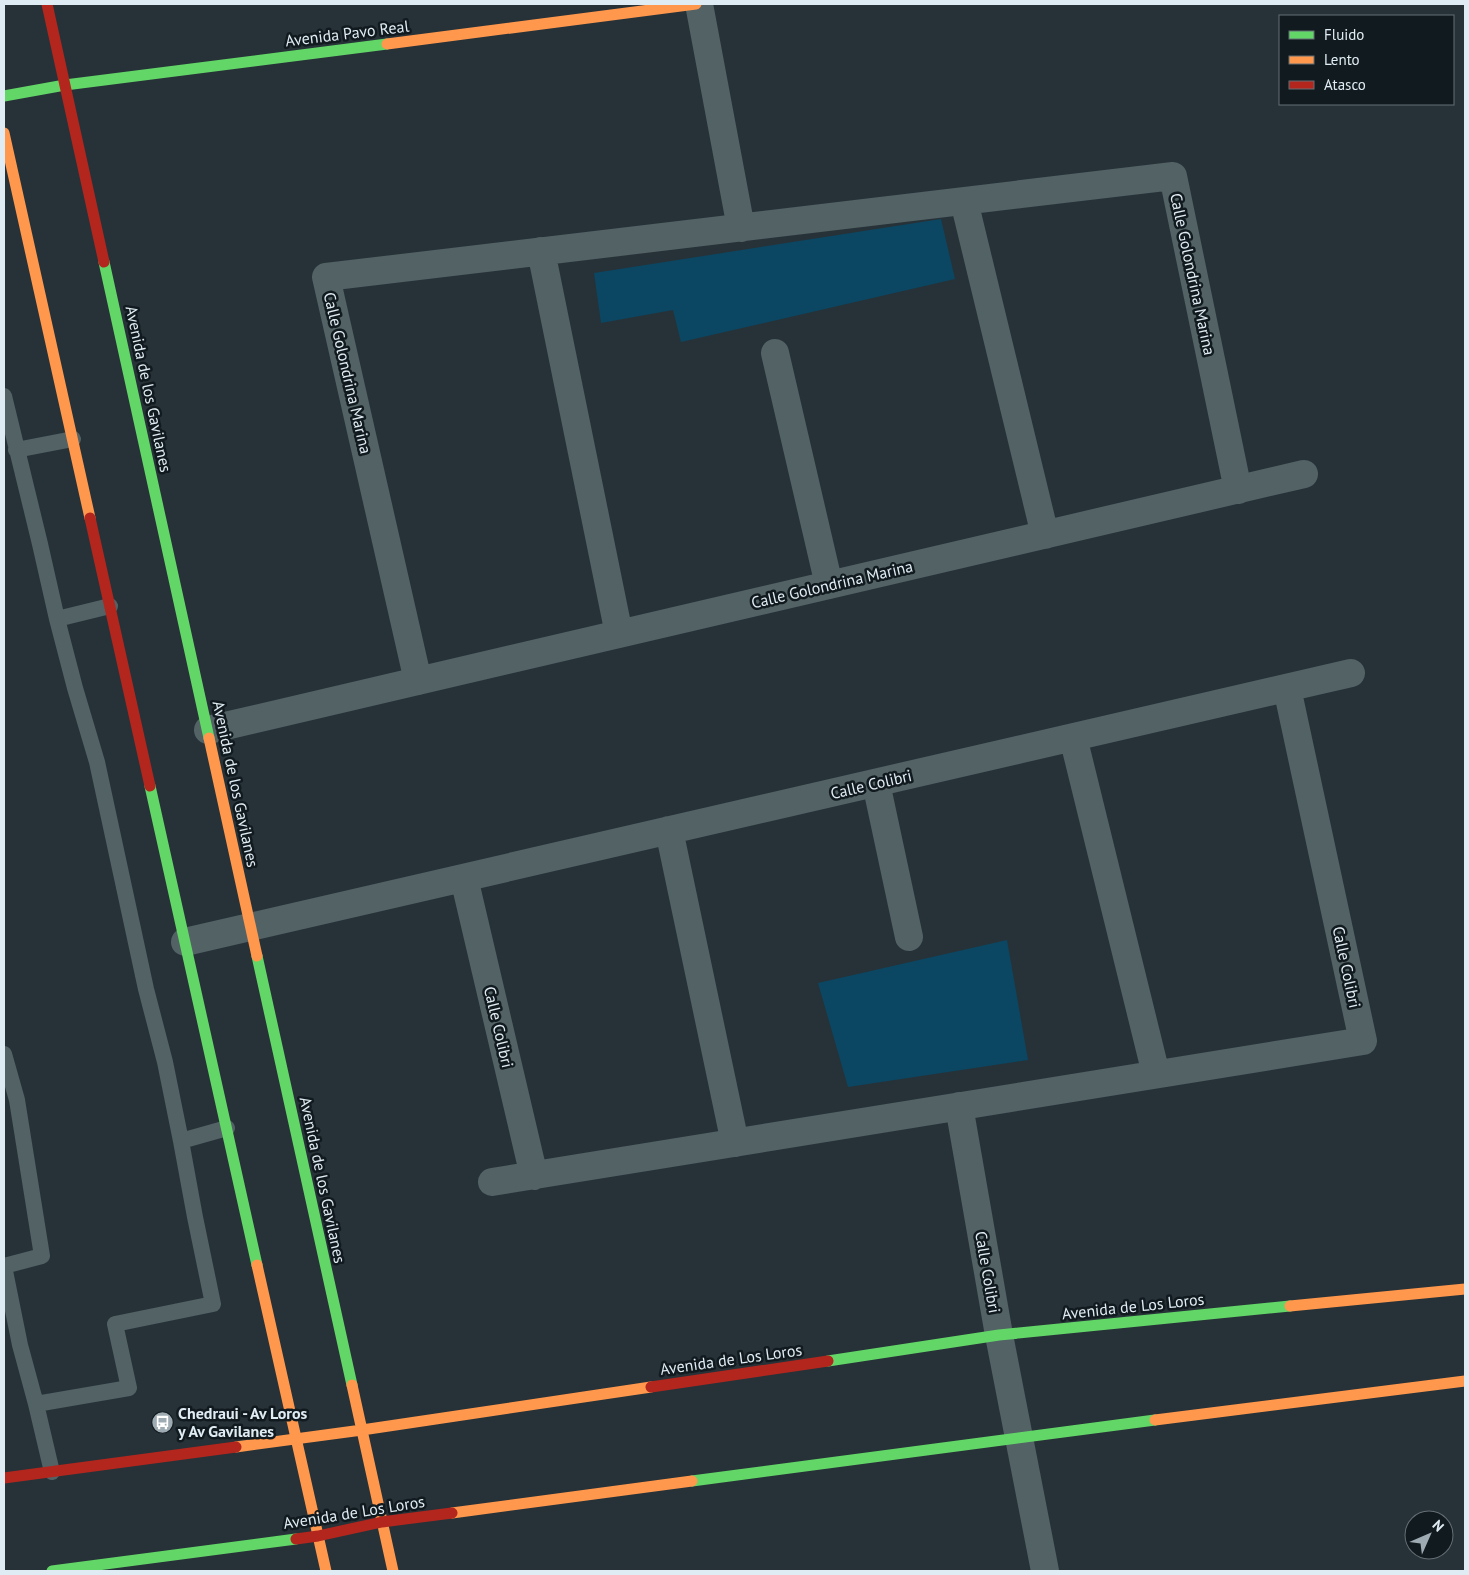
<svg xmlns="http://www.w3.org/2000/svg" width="1469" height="1575" viewBox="0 0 1469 1575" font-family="'PT Sans',sans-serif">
<rect width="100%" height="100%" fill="#273238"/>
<path fill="#0b4762" d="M941,219L955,279L681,342L673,310L601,323L594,273Z
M1007,940L1028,1060L848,1087L818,983Z"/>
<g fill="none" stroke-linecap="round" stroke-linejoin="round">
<path stroke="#526265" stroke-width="16" d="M4,396L40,544L57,619L110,606
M16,450L73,439
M4,1054L17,1100L42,1256L4,1266L20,1345L36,1404L129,1388L115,1324L213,1304L195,1217L181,1141L165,1062L146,989L97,762L75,688L57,619
M181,1141L227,1128
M36,1404L52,1472"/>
<path stroke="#526265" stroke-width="28" d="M699,4L741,228
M964,201L1045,535
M541,251L619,634
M775,353L829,585
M418,681L326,277L1173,176L1238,490
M208,730L1304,474
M1073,737L1156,1074
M876,783L909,937
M669,830L735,1143
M464,878L534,1176
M185,942L1351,673
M959,1106L999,1335L1045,1571
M492,1182L1363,1041L1287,688"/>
<path stroke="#63d668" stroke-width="11" d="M4,96L65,85L387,44
M104,262L209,738
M150,786L257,1265
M257,956L352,1385
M828,1361L999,1335L1290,1306
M692,1481L1155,1420
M52,1571L296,1539"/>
<path stroke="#ff974d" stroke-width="11" d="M387,44L696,4
M4,133L90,518
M209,738L257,956
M257,1265L326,1571
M1290,1306L1465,1289
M352,1385L393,1571
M1155,1420L1465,1381
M236,1447L362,1430L651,1387
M452,1513L692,1481"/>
<path stroke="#b3261e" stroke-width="11" d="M47,4L104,262
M90,518L150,786
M651,1387L828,1361
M4,1478L236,1447
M296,1539L318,1536L382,1522L452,1513"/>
</g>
<defs>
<symbol id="bus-disc" viewBox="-11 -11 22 22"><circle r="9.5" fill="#9fabb2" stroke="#111a1f"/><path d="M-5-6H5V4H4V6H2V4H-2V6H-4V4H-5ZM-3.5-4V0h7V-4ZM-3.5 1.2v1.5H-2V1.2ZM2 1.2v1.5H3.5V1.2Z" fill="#fff"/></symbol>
</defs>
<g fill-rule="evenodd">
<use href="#bus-disc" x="150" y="1410" width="25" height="25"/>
</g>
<g text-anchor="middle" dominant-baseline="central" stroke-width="5" stroke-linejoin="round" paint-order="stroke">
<g font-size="16" fill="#e0ecf3" stroke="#111a1f">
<text transform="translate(347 33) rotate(-7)">Avenida Pavo Real</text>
<text transform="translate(1193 274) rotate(78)">Calle Golondrina Marina</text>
<text transform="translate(348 373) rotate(77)">Calle Golondrina Marina</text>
<text transform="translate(149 389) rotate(78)">Avenida de los Gavilanes</text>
<text transform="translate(832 584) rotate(-13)">Calle Golondrina Marina</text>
<text transform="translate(236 784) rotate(78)">Avenida de los Gavilanes</text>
<text transform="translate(871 784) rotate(-13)">Calle Colibri</text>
<text transform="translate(1347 967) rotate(78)">Calle Colibri</text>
<text transform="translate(499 1027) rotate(77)">Calle Colibri</text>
<text transform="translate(323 1180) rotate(78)">Avenida de los Gavilanes</text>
<text transform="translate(988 1272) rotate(80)">Calle Colibri</text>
<text transform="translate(1133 1306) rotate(-6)">Avenida de Los Loros</text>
<text transform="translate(731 1359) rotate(-8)">Avenida de Los Loros</text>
<text transform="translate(354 1512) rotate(-9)">Avenida de Los Loros</text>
</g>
<g font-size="16" font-weight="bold" fill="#e0ecf3" stroke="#111a1f" text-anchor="start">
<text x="178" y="1413">Chedraui - Av Loros<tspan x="178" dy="18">y Av Gavilanes</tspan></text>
</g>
</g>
<rect width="1469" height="1575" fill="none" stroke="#e0ecf3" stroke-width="10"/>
<rect x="1279" y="15" width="175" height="90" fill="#111a1f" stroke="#646e74"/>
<rect x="1289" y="31" width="25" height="8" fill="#63d668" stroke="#646e74"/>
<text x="1324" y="40" font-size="15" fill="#e0ecf3">Fluido</text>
<rect x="1289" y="56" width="25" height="8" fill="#ff974d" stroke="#646e74"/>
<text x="1324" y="65" font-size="15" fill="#e0ecf3">Lento</text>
<rect x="1289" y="81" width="25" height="8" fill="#b3261e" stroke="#646e74"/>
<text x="1324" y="90" font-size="15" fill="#e0ecf3">Atasco</text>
<g transform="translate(1429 1535) rotate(45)"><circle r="24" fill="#111a1f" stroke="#646e74"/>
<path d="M0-4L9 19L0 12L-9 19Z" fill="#9fabb2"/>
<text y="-8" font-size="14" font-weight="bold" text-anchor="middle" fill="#e0ecf3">N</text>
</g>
</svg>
